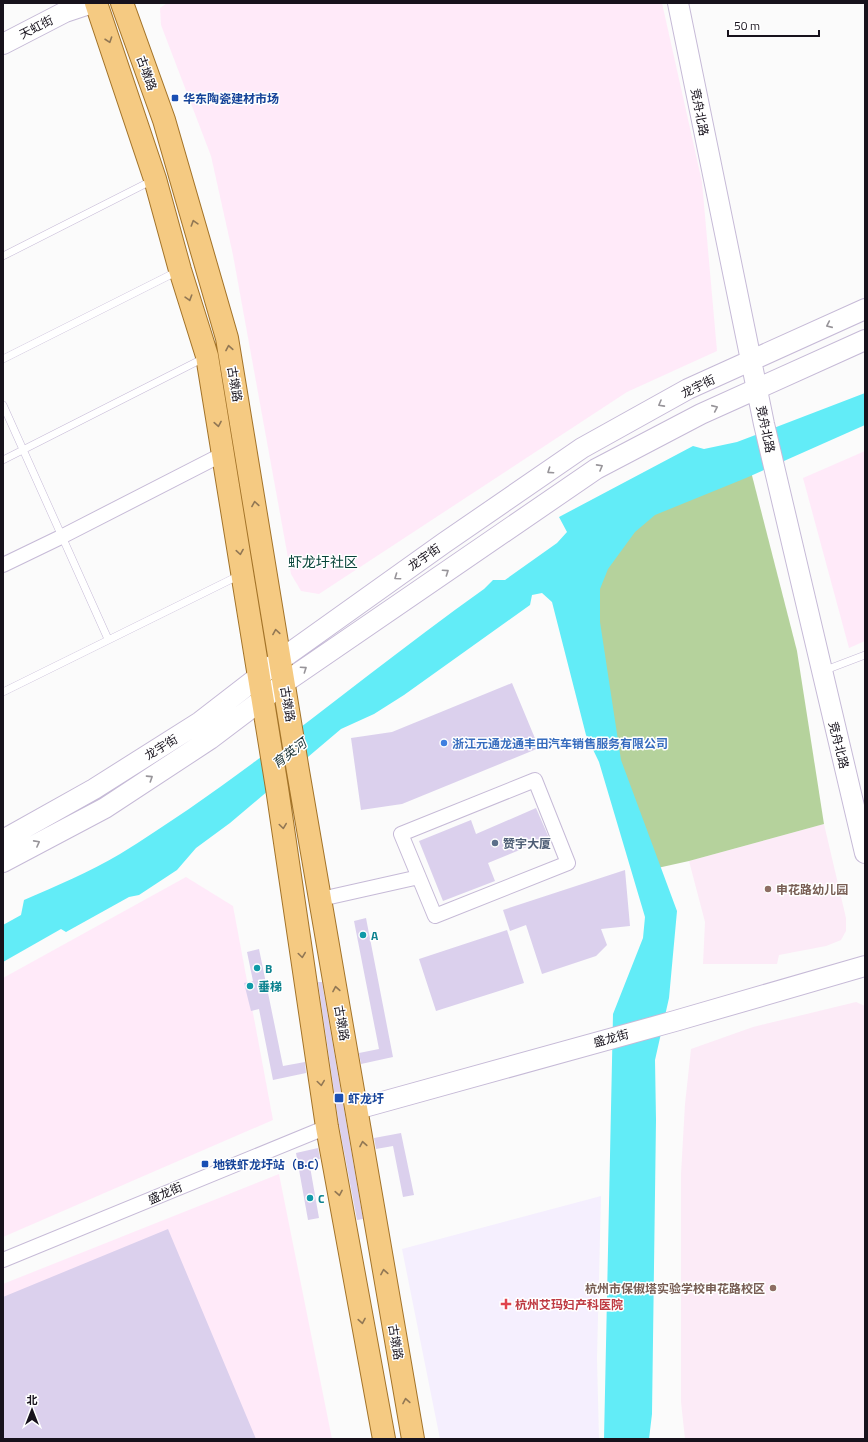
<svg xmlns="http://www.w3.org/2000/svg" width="868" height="1442" viewBox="0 0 868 1442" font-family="'Titillium Web','Noto Sans SC',sans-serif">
<rect width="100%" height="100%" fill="#fbfbfb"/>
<path fill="#ffeaf9" d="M167,3H662L702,182L717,351L627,392L319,594L301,591L291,574L233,255L211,156L161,25L160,8Z
M865,451V641L849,648L803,478Z
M186,877L233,906L273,1120L3,1237V978Z
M279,1174L332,1439H3V1284Z"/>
<path fill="#f5effe" d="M601,1196L597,1358L599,1439H440L402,1249Z"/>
<path fill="#fcebf7" d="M824,824L846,918V931L841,940L826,946L779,955L777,964H703L705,922L689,861Z
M856,1002L865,1006V1439H685L681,1402V1174L685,1104L691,1049L753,1027Z"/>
<path fill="#b5d29c" d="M747,456L797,651L824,824L689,861L644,871L567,553Z"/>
<path fill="#62ecf7" d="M865,393V425L746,478L655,515L635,532L608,569L600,589V622L621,760L677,911L669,998L655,1060L656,1120L652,1414L649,1439H604L613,1014L643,938L645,917L599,762L586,735L552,602L542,593L532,595L530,605L404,695L374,714L341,729L230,823L196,848L177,870L139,895L129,897L66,932L61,929L3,962V925L21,915L24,900C56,886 90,872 120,854C248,775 362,676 484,589L493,580H505L557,543L567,532L559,517L693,446L704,449L737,442Z"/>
<path fill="#dbd0ed" d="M512,683L539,748L402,804L361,810L351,738L392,732Z
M536,808L549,838L488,863L495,881L443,901L419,841L471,820L476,834Z
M625,870L630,926L601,929L607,945L596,956L542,974L526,925L510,931L503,910Z
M366,918L393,1057L361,1064L359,1053L379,1049L354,921Z
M507,930L524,983L436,1011L419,959Z
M259,949L283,1066L305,1062L306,1073L273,1080L259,1009L251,1011L244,983L253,981L247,952Z
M318,982H322L363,1219L357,1220L339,1125Z
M401,1133L414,1195L403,1197L393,1146L376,1149L374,1138Z
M318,1148L320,1159L309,1161L319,1218L308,1220L296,1153Z
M168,1229L256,1439H3V1297Z"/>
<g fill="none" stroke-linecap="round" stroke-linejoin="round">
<defs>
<path id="lane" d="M3,256L153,180
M3,359L178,271
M3,405L108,639
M3,460L204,358
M823,671L865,655
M3,692L240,575"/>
<path id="street" d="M3,565L61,537L223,454
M535,780L568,863L435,916L401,834Z
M321,899L419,877
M3,1260L327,1127"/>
<path id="secondary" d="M678,3L764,424L865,853
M3,44L65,12L92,3
M3,840L94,789L200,722L280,660L444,543L582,448L688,389L865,309
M3,862L105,808L210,739L284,683L596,469L701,414L865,340
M357,1109L675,1021L865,966"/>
<path id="primary" d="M96,3L155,179L180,270L207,356L277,788L327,1127L384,1439
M122,3L164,120L227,338L298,771L413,1439"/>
</defs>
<use href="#lane" stroke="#c6bad7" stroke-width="8"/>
<use href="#street" stroke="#c6bad7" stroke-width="16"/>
<use href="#secondary" stroke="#c6bad7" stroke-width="22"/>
<use href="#primary" stroke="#a37328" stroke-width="24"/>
<use href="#lane" stroke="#fff" stroke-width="7"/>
<use href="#street" stroke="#fff" stroke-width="14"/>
<use href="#secondary" stroke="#fff" stroke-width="20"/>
<use href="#primary" stroke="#f5ca82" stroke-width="22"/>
</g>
<defs><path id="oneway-chevron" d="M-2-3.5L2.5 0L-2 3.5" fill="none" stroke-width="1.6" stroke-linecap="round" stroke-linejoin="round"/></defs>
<g stroke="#917754">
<use href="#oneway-chevron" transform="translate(109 40) rotate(71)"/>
<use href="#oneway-chevron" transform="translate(194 223) rotate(-107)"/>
<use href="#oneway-chevron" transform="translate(189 298) rotate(73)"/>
<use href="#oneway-chevron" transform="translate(229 348) rotate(-100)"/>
<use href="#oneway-chevron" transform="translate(218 424) rotate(80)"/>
<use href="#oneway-chevron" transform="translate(255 504) rotate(-99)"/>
<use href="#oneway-chevron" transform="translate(240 552) rotate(81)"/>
<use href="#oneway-chevron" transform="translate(276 632) rotate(-99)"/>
<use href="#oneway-chevron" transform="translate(283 826) rotate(82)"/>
<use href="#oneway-chevron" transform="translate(302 955) rotate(82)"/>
<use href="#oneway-chevron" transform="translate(336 989) rotate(-100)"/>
<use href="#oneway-chevron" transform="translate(321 1083) rotate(82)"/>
<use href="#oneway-chevron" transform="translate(363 1144) rotate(-100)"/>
<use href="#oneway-chevron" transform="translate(339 1193) rotate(80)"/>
<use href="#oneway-chevron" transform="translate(384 1272) rotate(-100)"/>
<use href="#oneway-chevron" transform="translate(362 1321) rotate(80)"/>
<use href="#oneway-chevron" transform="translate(406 1401) rotate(-100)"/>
</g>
<g stroke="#979499">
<use href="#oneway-chevron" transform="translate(829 325) rotate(156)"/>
<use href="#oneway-chevron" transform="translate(661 404) rotate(151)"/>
<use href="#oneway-chevron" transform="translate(715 408) rotate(-24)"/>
<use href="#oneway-chevron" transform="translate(600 467) rotate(-29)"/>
<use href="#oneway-chevron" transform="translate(550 471) rotate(146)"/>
<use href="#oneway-chevron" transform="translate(446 572) rotate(-34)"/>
<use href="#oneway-chevron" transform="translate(397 577) rotate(145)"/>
<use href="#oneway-chevron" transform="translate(304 669) rotate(-34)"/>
<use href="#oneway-chevron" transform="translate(150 778) rotate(-33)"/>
<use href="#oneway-chevron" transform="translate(37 843) rotate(-28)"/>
</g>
<g fill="#1a4fb4" stroke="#fff" stroke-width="1.5">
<rect x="171" y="94" width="8" height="8" rx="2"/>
<rect x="334" y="1093" width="10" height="10" rx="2"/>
<rect x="201" y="1160" width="8" height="8" rx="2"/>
</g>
<circle fill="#3f7fe0" stroke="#fff" stroke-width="1.5" cx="444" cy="743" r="4"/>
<circle fill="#5c6f8a" stroke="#fff" stroke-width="1.5" cx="495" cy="843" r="4"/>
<g fill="#8d6e63" stroke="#fff" stroke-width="1.5">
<circle cx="768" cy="889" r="4"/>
<circle cx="773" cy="1288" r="4"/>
</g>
<g fill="#0f9aa8" stroke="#fff" stroke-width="1.5">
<circle cx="363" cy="935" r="4"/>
<circle cx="257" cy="968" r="4"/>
<circle cx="250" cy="986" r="4"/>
<circle cx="310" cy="1198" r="4"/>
</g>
<path fill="#e0444e" stroke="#fff" stroke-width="1.5" d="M504 1298h4v4h4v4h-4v4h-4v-4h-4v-4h4z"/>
<g text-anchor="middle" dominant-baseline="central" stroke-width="3" stroke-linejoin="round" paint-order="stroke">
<g font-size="12" fill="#17121c" stroke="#fff">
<text transform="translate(36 27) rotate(-27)">天虹街</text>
<text transform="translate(147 73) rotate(70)">古墩路</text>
<text transform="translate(700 112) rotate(79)">竞舟北路</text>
<text transform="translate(235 384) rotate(80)">古墩路</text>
<text transform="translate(698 386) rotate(-26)">龙宇街</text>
<text transform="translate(766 429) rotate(78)">竞舟北路</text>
<text transform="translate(424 557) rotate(-35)">龙宇街</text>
<text transform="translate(288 704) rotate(80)">古墩路</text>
<text transform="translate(839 745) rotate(76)">竞舟北路</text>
<text transform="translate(161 747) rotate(-32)">龙宇街</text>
<text transform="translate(342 1023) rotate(80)">古墩路</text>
<text transform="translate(611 1038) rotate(-15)">盛龙街</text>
<text transform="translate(165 1193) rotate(-23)">盛龙街</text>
<text transform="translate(396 1342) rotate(80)">古墩路</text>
</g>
<g font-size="12" font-weight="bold" fill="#164399" stroke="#fff" text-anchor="start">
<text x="183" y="98">华东陶瓷建材市场</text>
<text x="348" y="1098">虾龙圩</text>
<text x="213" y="1164">地铁虾龙圩站（B·C）</text>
</g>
<g font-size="12" font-weight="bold" fill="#366cbe" stroke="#fff" text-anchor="start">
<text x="452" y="743">浙江元通龙通丰田汽车销售服务有限公司</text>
</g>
<g font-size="12" font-weight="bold" fill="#4e5e75" stroke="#fff" text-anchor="start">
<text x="503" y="843">赞宇大厦</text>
</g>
<g font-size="12" font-weight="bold" fill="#785e54" stroke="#fff" text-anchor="start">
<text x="776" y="889">申花路幼儿园</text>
<text x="765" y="1288" text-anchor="end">杭州市保俶塔实验学校申花路校区</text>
</g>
<g font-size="12" font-weight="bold" fill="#0d838f" stroke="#fff" text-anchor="start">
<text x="371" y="935">A</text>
<text x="265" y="968">B</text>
<text x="258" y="986">垂梯</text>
<text x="318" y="1198">C</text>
</g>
<g font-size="12" font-weight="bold" fill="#be3a42" stroke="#fff" text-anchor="start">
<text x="515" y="1304">杭州艾玛妇产科医院</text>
</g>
<g font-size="13" font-style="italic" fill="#1d3537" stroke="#fff">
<text transform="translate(289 753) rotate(-37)">育英河</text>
</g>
<g font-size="14" fill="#064238" stroke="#fff">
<text x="323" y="561">虾龙圩社区</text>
</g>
</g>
<rect width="868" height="1442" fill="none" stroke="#17121c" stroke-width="8"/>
<g transform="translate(32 1410)" stroke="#ffffff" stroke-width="3" paint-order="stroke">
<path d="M0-3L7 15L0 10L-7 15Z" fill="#17121c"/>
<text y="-6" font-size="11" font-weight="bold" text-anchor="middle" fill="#17121c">北</text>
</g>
<path d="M728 30v6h91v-6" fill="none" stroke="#17121c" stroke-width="2"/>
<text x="734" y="30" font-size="12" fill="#17121c" stroke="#ffffff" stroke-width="3" paint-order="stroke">50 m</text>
</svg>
